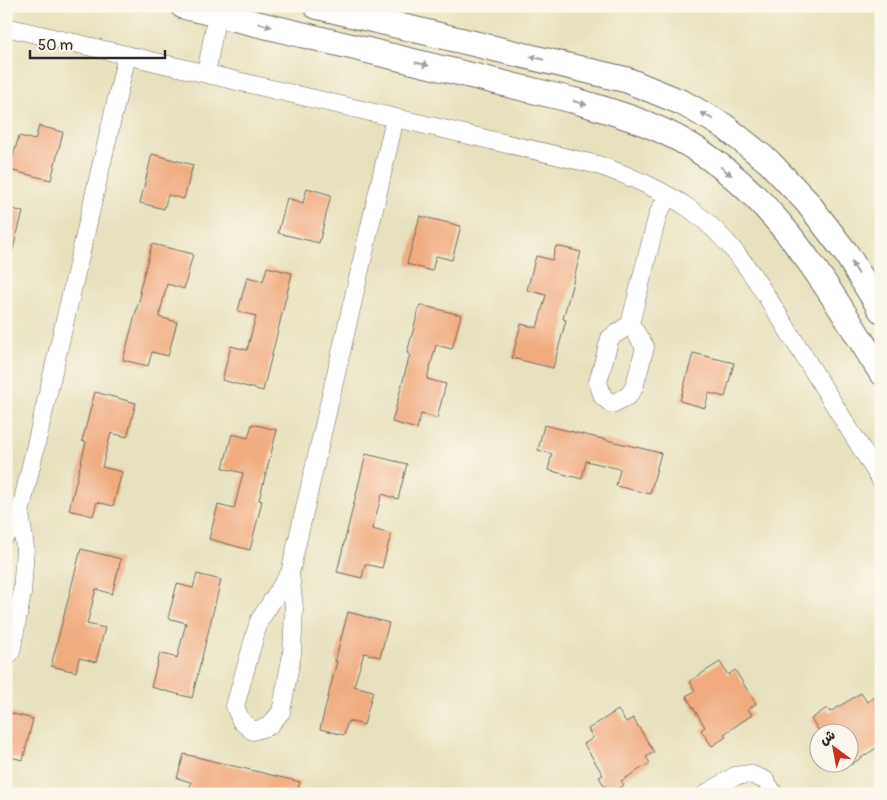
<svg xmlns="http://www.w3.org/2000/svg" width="887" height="800" viewBox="0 0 887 800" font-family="Pangolin,'Playpen Sans Arabic',sans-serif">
<rect width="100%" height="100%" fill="#fbf7ec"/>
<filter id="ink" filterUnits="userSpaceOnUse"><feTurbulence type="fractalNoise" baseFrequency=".02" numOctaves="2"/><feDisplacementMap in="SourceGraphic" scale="10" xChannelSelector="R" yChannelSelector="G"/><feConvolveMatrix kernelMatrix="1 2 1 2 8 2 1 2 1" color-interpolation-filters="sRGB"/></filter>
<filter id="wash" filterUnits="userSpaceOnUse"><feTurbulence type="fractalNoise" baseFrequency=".0096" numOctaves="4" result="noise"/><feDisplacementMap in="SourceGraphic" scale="20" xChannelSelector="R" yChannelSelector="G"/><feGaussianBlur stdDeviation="1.12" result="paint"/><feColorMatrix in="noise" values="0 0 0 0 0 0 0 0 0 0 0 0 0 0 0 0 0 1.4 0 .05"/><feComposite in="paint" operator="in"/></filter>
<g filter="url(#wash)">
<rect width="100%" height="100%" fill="#e8e1be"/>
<g id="blocks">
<path fill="#f1ab7f" d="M39,126L63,132L51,180L9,170L19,136L35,140Z
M152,154L193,165L184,199L168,195L164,209L140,203Z
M307,188L331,195L319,243L278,233L287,198L303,203Z
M6,207L23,212L11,256L6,255Z
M420,216L461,226L452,260L436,256L432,271L407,264Z
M152,244L193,254L184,289L167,284L159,317L177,322L168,356L152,352L148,366L123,360L141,293L139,292Z
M556,246L581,252L563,319L566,320L553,368L512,358L521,324L537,328L546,295L527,290L536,256L552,260Z
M267,267L292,273L263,391L222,380L231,346L247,350L256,316L238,311L247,277L263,281Z
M420,305L461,315L452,349L436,345L427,379L446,384L437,418L421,414L417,429L392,422L410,354L407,353Z
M693,353L734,363L725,397L709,393L705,408L680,401Z
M95,392L136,403L127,437L111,433L102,467L122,472L113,506L97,502L93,516L69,510L86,442L82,441Z
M252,424L277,430L259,500L262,501L250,550L209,539L218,505L234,509L243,473L223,468L232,434L248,438Z
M544,425L661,453L650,494L616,486L620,469L586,461L582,479L548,470L552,454L538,450Z
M366,454L407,464L398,499L382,494L372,529L391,534L382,568L365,564L362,578L337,572Z
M81,549L121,559L112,594L96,589L87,624L105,628L96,662L79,658L76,672L51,666Z
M197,574L221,580L192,698L151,687L160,653L177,658L186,623L168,618L177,584L193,588Z
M348,612L389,623L380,657L364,653L354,686L373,691L364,725L348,721L344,735L320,729L337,661H335Z
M720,662L728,675L735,670L756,704L748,709L752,715L724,734L726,737L712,746L701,730L705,727L686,696L695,691L690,681Z
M861,693L867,702L876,696L881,704V745L850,765V732H820L811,719L827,708L830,712Z
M618,710L626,722L633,718L654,752L646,757L650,763L621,781L624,785L609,794L599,777L603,775L584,744L593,738L588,729Z
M6,712L33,719L23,760L6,756Z
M184,754L300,782L297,794H189L191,782L177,778Z"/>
</g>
</g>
<g filter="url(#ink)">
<use href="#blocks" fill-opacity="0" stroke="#6d6b5e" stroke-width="1"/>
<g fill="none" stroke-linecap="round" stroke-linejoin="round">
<defs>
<path id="minor" d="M6,27L598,165C630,176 662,190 690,209C738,243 767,297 797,345C825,390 853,435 881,480
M206,74L217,14
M630,324L645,347L634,388L628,396L612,404L603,397L598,382L610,338L630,324L658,214L668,196
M6,535L20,513L127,55
M290,573L294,608L292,654L281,712L269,726L253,731L241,721L235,706L259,621L290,573L395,118
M6,658L11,652L22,594L25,548L20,513
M706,794L735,776L750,774L765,780L774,794"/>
<path id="secondary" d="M183,6L572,100C603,109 635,118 665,132C768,180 823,281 881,372
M316,6L627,80L683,103L724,126L769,162L807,202L846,253L881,310"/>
</defs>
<use href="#minor" stroke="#6d6b5e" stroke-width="19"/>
<use href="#secondary" stroke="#6d6b5e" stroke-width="27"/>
<use href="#minor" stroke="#fff" stroke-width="18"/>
<use href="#secondary" stroke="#fff" stroke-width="25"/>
</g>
<defs><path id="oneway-solid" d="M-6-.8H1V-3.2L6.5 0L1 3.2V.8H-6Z" transform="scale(1.25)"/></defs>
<g fill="#a0a0a0">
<use href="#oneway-solid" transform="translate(265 25) rotate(14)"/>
<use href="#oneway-solid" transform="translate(537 58) rotate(-167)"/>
<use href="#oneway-solid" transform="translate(422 64) rotate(14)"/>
<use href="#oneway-solid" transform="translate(580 103) rotate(17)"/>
<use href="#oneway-solid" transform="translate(707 116) rotate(-151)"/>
<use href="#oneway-solid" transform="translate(726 171) rotate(37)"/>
<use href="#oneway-solid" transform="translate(855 268) rotate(-121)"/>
</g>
</g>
<rect width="887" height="800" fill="none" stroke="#fbf7ec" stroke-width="25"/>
<g transform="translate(834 748) rotate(328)"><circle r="24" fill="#fbf7ec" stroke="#a8a59f"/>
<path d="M0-4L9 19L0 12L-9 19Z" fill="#c8321e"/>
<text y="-8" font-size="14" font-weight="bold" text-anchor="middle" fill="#2b2b2b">ش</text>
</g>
<path d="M30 50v8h135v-8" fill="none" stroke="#2b2b2b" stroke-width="2.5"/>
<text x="38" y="50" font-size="15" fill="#2b2b2b" stroke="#fbf7ec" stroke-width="4" paint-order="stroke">50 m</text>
</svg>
